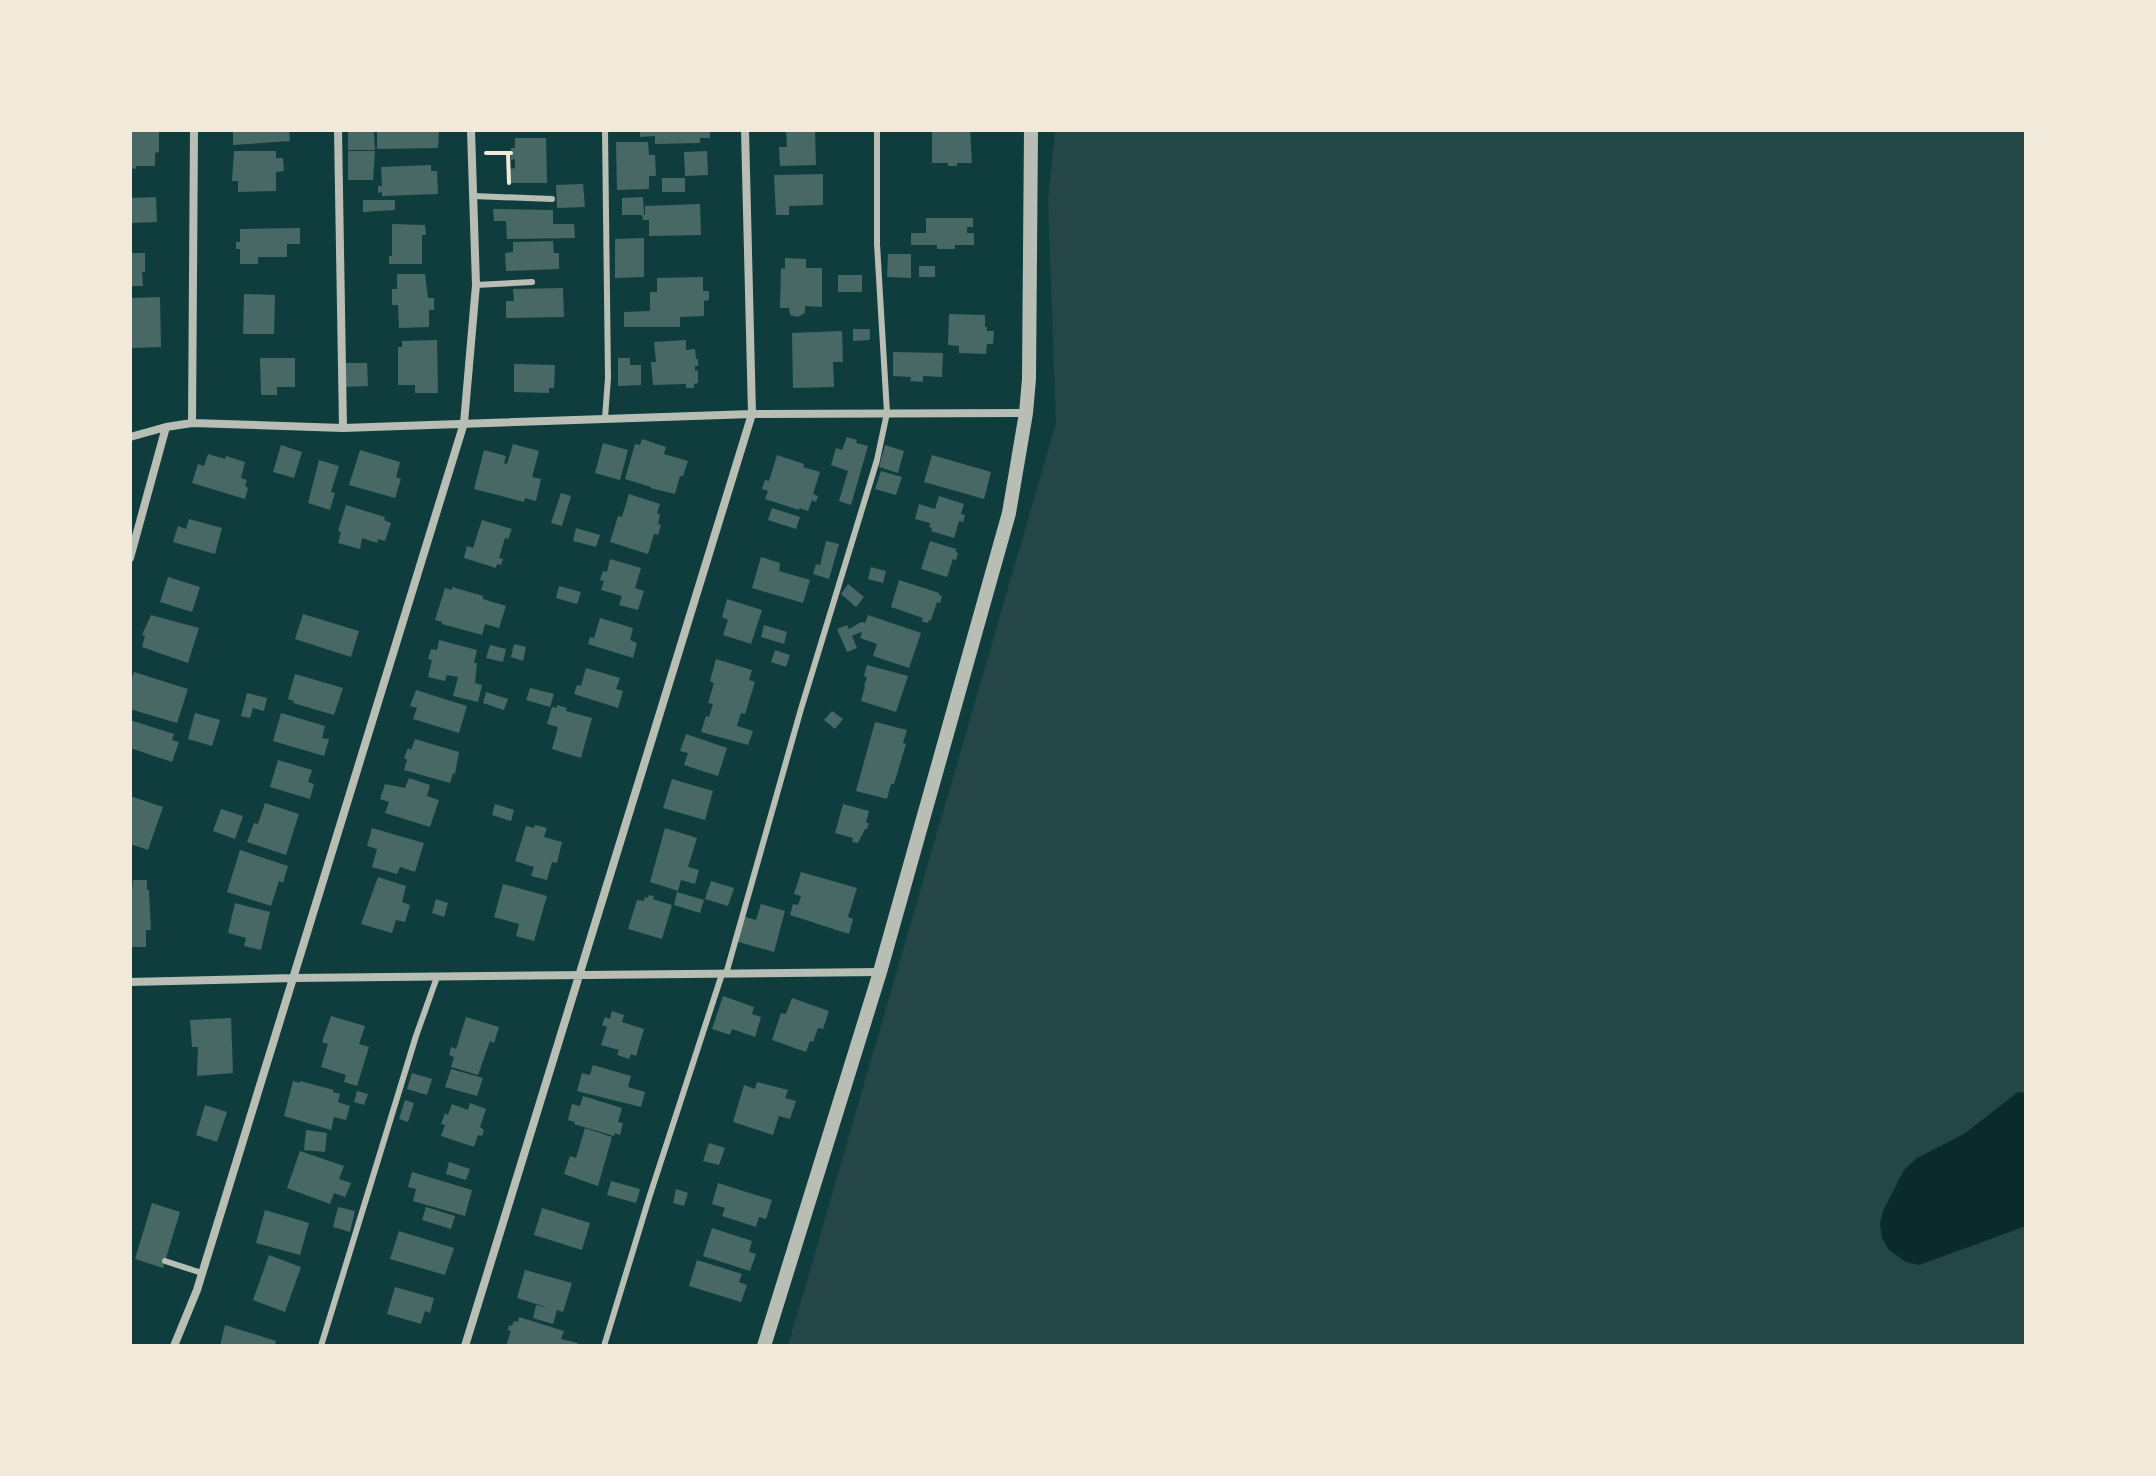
<svg xmlns="http://www.w3.org/2000/svg" width="2156" height="1476" viewBox="0 0 2156 1476" font-family="'Exo 2',sans-serif">
<rect width="100%" height="100%" fill="#0f3d3e"/>
<path fill="#244646" d="M1055,130H2026V1346H788L1056,423L1048,200Z"/>
<path fill="#0a2a2b" d="M2018,1092L2026,1093V1226L1919,1265L1906,1262L1889,1250L1882,1238L1880,1224L1883,1211L1904,1170L1917,1158L1964,1134Z"/>
<path fill="#486865" d="M130,130L159,131V152L155,153V166H136V169L130,168Z
M233,130H289L290,141L233,145Z
M348,130H374L375,150H348Z
M388,130H439L438,148L377,149V132H388Z
M640,130H710V138H700V143L655,144V136L640,137Z
M786,130H815L816,165L780,166L779,147H787Z
M932,130H970L972,163H957V166H948V163H932Z
M515,138H546L547,183H511L510,169L515,168V159L511,160V148H515Z
M616,142H648L649,155H655L656,176H649V189L617,190Z
M234,151H276V158H283L284,171L276,172V191L238,192V181H232Z
M348,151H375L373,180H348Z
M707,151L708,175L685,176L684,152Z
M431,165V171H437L438,194L382,196V192L378,193V186H382L381,167Z
M823,174V205L789,206V215H776L774,175Z
M662,178H685V192H662Z
M583,184L585,207L557,208L556,185Z
M156,197L157,222L131,223L130,198Z
M643,197L644,215H622V198Z
M363,200H395V210L363,212Z
M700,204L701,235L649,236V220H643L642,215H645V206Z
M493,209L553,210V224H574L575,238L507,239L506,221H494Z
M926,218H973V227H967V233H974V245H955V249H937V245H911V233H926Z
M392,224L425,225L426,235H422V264H389V256H392Z
M300,228V244H287V257H258V264H240V249H236V242H240V229Z
M644,238V277L615,278V239Z
M553,241L554,253H559V269L506,271L505,253L513,252V242Z
M130,253H145V272H142L143,286H130Z
M888,254H911V278L887,277Z
M785,258L806,259V268H822V307L805,306V313L798,317L790,315L789,308H780L781,268L785,269Z
M919,266H935V277H919Z
M397,274H425L428,298H434V310H429V327L399,328L398,305H392V289H397Z
M838,275H862V292H838Z
M703,277V291H709V300L704,301V316L680,317V327H624V312L650,311V292H657V278Z
M563,288L564,317L506,318V301H514L513,289Z
M244,294L275,295L274,334H243Z
M160,297L161,347L130,348V298Z
M949,314L985,315V327H987V331H994L993,344H987L986,354L959,353V346L948,345Z
M853,329H870V340L853,341Z
M842,331L843,362H833L834,387L793,388L792,333Z
M437,340L438,393H415V385H398V347H402V341Z
M686,340V350L695,349L696,359H698V366H695V371L698,370V383L694,384V388H686V384L653,385L651,362H656L654,342Z
M893,352L943,353L942,377L923,376V382L910,381L911,377L893,376Z
M260,358H295V387H277V395H261Z
M618,358H630V365H641V385L618,386Z
M344,363H367L368,386L344,387Z
M514,364L555,365L554,388H549V393L514,392Z
M847,437L857,440L856,443L868,446L851,505L839,501L848,471L831,465L836,448L842,450Z
M642,439L666,447L664,454L688,461L683,476H680L675,494L650,488L651,487L625,479L635,444L640,445Z
M603,443L628,450L620,480L595,473Z
M513,444L539,451L532,477L541,479L536,501L525,498L524,502L474,489L484,450L506,456L504,463L507,464Z
M281,445L302,452L294,478L273,472Z
M885,445L904,451L898,473L879,467Z
M360,450L400,462L396,477L401,479L395,498L349,485Z
M208,454L225,459L226,456L245,462L241,478L247,480L245,486L248,488L245,499L192,483L198,464L204,466Z
M777,455L804,464L803,467L820,472L813,494L818,496L816,502L812,500L808,511L799,508V510L765,499L768,491L762,489L765,480L769,481Z
M932,455L991,472L984,499L924,482Z
M319,460L339,466L331,492L335,493L330,510L308,503Z
M881,471L902,477L896,495L875,489Z
M561,493L571,496L562,526L551,523Z
M629,494L660,504L657,513L660,515L658,524L661,525L658,535L654,534L648,554L610,542L618,516L622,517Z
M939,496L964,504L961,514L965,515L963,522L959,521L954,538L931,531L932,528L929,527L930,523L915,519L919,504L935,509Z
M346,505L385,517L384,520L391,523L385,541L378,539L377,543L362,538L360,549L338,543L341,532L338,531Z
M772,508L800,517L796,529L768,520Z
M189,519L222,528L215,554L173,542L178,526L186,529Z
M482,520L512,529L508,539L505,538L499,558L503,559L501,565L497,564L496,568L464,558L467,546L473,548Z
M576,528L600,535L596,547L573,541Z
M826,541L839,544L829,579L813,574L816,564L820,565Z
M930,541L956,549V552L958,553L956,560L953,559L947,577L921,569Z
M761,557L780,563L779,571L810,580L803,603L752,588Z
M610,559L641,568L635,588L644,591L638,610L619,605L622,596L601,590L604,581L600,580L603,571L607,572Z
M871,567L886,571L883,583L868,579Z
M168,577L200,587L192,612L160,602Z
M899,580L939,593V595L942,596L940,603L937,602L931,620H929L928,623L921,621L923,618L891,607Z
M848,584L864,597L856,607L841,594Z
M559,586L581,592L577,604L556,598Z
M452,587L483,596V599L506,606L499,628L485,624L482,635L442,624V622L435,620L445,588L452,590Z
M727,599L762,610L751,644L723,635L728,620L722,617Z
M303,614L359,631L351,657L295,639Z
M151,615L199,628L188,663L142,647L145,636L142,635Z
M868,615L921,633L909,668L873,656L877,644L860,638L862,633L861,632L852,636L857,648L847,652L837,629L847,625L849,629L861,622L865,623Z
M600,618L633,628L630,640L637,643L633,658L588,644L590,637L594,638Z
M764,625L787,632L784,644L761,637Z
M439,640L477,650L474,663H477L475,683L482,685L478,702L453,696L458,677L447,675L445,681L428,677L432,660L428,659L431,649L437,650Z
M514,644L526,647L523,661L511,657Z
M490,645L506,649L503,662L486,658Z
M775,650L790,655L786,667L771,662Z
M716,659L752,670L749,680L755,682L745,714L741,713L737,726L753,731L748,745L701,732L706,716L709,717L713,704L708,703L714,683L710,681Z
M867,665L908,676L896,712L861,701L865,687L864,686L867,677L864,676Z
M586,668L620,678L616,689L623,691L618,708L574,694L577,685L581,686Z
M134,672L188,689L177,723L130,709V684Z
M295,674L343,688L334,715L293,703L294,701L288,699Z
M530,688L554,694L550,707L526,700Z
M416,690L467,706L459,733L413,719L417,708L410,706Z
M486,692L508,699L504,710L483,703Z
M247,693L267,698L264,711L253,708L250,718L241,716Z
M557,705L567,708L566,711L592,718L581,758L552,749L558,727L547,724L552,707L557,708Z
M832,711L843,719L835,729L824,720Z
M195,713L220,720L212,746L188,739Z
M281,713L325,726L322,738L329,739L324,756L273,741Z
M130,720L174,734L172,740L179,742L172,762L130,748Z
M875,722L907,730L903,743L906,744L894,784H891L887,799L856,791Z
M686,734L727,748L718,776L684,765L688,753L680,751Z
M415,739L459,752L455,774L453,773L450,783L404,770L407,760L404,758L408,748L411,750Z
M278,760L312,770L308,782L314,784L310,799L270,787Z
M409,778L430,785L427,796L439,800L430,827L385,813L389,802L380,799L385,784L405,788Z
M672,779L713,791L705,820L663,808Z
M130,796L163,807L148,850L130,844Z
M265,803L299,814L286,855L247,842L254,823L258,824Z
M495,804L514,810L511,821L492,815Z
M843,804L869,811L866,823H869L867,829H865L858,843L852,842L853,838L835,833Z
M221,809L243,816L235,839L213,831Z
M535,825L547,828L544,837L562,842L557,863L552,862L547,880L531,876L534,867L515,861L526,826L534,828Z
M372,828L424,843L415,872L400,867L397,874L372,867L377,849L367,846Z
M665,828L697,838L688,867L699,870L695,884L681,880L678,891L650,882Z
M240,850L288,866L283,883L279,881L271,906L227,892Z
M801,872L857,888L848,917L853,919L849,934L790,915L793,904L798,905L801,896L794,894Z
M378,877L406,886L402,902L410,905L405,922L396,920L392,933L361,924Z
M133,880H147V890H149L151,930H146V947H130V892H132Z
M711,881L734,888L728,906L705,899Z
M503,884L547,896L534,941L516,936L519,924L494,917Z
M677,892L704,900L700,913L674,905Z
M649,895L654,896L653,899L672,905L662,939L628,929L637,900L644,901L645,897L648,898Z
M436,899L448,903L444,917L432,913Z
M235,903L270,912L261,950L244,946L246,938L228,933Z
M761,904L785,911L774,952L735,941L742,916L756,920Z
M723,996L754,1007L752,1014L761,1017L755,1037L732,1029L730,1035L712,1029Z
M792,998L829,1011L823,1029L818,1028L813,1042L810,1041L806,1052L772,1040L781,1013L786,1014Z
M612,1011L624,1015L622,1022L644,1029L636,1056L631,1054L629,1059L617,1055L619,1050L601,1045L607,1027L602,1025L605,1017L610,1019Z
M331,1016L365,1026L359,1044L369,1047L357,1086L344,1082L346,1075L321,1067L328,1044L322,1042Z
M466,1017L499,1027L494,1043L490,1041L478,1075L451,1067L454,1057L449,1055L451,1047L456,1049Z
M231,1018L233,1073L197,1076L198,1047H192L190,1020Z
M593,1065L631,1076L628,1087L645,1092L641,1107L577,1091L582,1073L590,1075Z
M451,1069L483,1078L477,1096L445,1087Z
M412,1073L432,1079L427,1095L407,1089Z
M293,1081L300,1083V1081L334,1090L333,1092L340,1094L338,1102L350,1106L346,1120L334,1117L331,1130L284,1116Z
M757,1082L788,1090L785,1098L796,1101L790,1119L779,1116L773,1135L733,1122L744,1085L755,1089Z
M357,1091L368,1094L364,1105L354,1102Z
M583,1096L622,1108L618,1122L623,1123L620,1135L615,1133L614,1136L574,1124L575,1122L568,1120L572,1104L580,1106Z
M405,1100L414,1103L408,1122L399,1119Z
M470,1103L486,1109L480,1127L484,1130L482,1136L478,1135L474,1147L441,1136L445,1125L441,1124L445,1113L448,1115L452,1104L468,1110Z
M205,1105L227,1112L217,1142L196,1135Z
M585,1128L612,1137L598,1186L564,1174L570,1156L576,1158Z
M306,1130L327,1133L325,1152L304,1150Z
M709,1143L725,1148L719,1165L703,1161Z
M300,1151L344,1166L339,1179L351,1183L345,1197L334,1193L330,1204L287,1188Z
M449,1162L470,1169L466,1180L446,1174Z
M412,1172L472,1190L465,1216L413,1201L416,1189L408,1187Z
M611,1181L640,1189L636,1203L607,1195Z
M718,1183L772,1200L766,1219L759,1217L756,1227L722,1216L725,1208L712,1204Z
M676,1189L688,1193L684,1206L673,1203Z
M152,1203L180,1212L163,1268L135,1259Z
M338,1207L355,1211L350,1232L333,1227Z
M426,1207L455,1216L451,1229L422,1220Z
M542,1208L590,1223L582,1250L534,1235Z
M265,1210L309,1223L300,1255L256,1243Z
M712,1228L752,1241L749,1252L756,1254L750,1271L703,1256Z
M399,1231L454,1248L445,1275L390,1259Z
M269,1255L301,1267L285,1312L253,1300Z
M697,1260L742,1274L739,1282L747,1285L741,1302L689,1286Z
M525,1270L572,1283L563,1312L557,1310L553,1324L533,1318L536,1305L549,1308L517,1298Z
M395,1287L434,1298L430,1313L425,1311L421,1324L387,1314Z
M519,1317L564,1331L561,1339L578,1343L577,1346H506L511,1331L508,1330L509,1325L512,1326L514,1321L518,1322Z
M225,1325L276,1341L275,1346H220Z"/>
<g fill="none" stroke-linecap="round" stroke-linejoin="round">
<path stroke="#f1e9da" stroke-width="4" d="M486,153H511
M508,153L509,183"/>
<path stroke="#b8beb3" stroke-width="6" d="M473,196L552,199
M476,285L532,282
M605,418L608,378L605,130
M726,974L801,709L877,460L887,413L877,244V130
M165,1261L202,1273
M321,1346L416,1036L437,977
M604,1346L649,1198L722,974"/>
<path stroke="#b8beb3" stroke-width="8" d="M338,130L343,428
M192,423L194,130
M130,437L166,427L192,423L343,428L752,414L1026,413
M130,558L166,427
M130,982L293,978L880,972
M174,1346L197,1290L464,423L476,285L471,130
M465,1346L752,414L745,130"/>
<path stroke="#b8beb3" stroke-width="14" d="M764,1346L880,972L1009,513L1026,413L1029,379L1031,130"/>
</g>
<rect width="2156" height="1476" fill="none" stroke="#f1e9da" stroke-width="264"/>
</svg>
